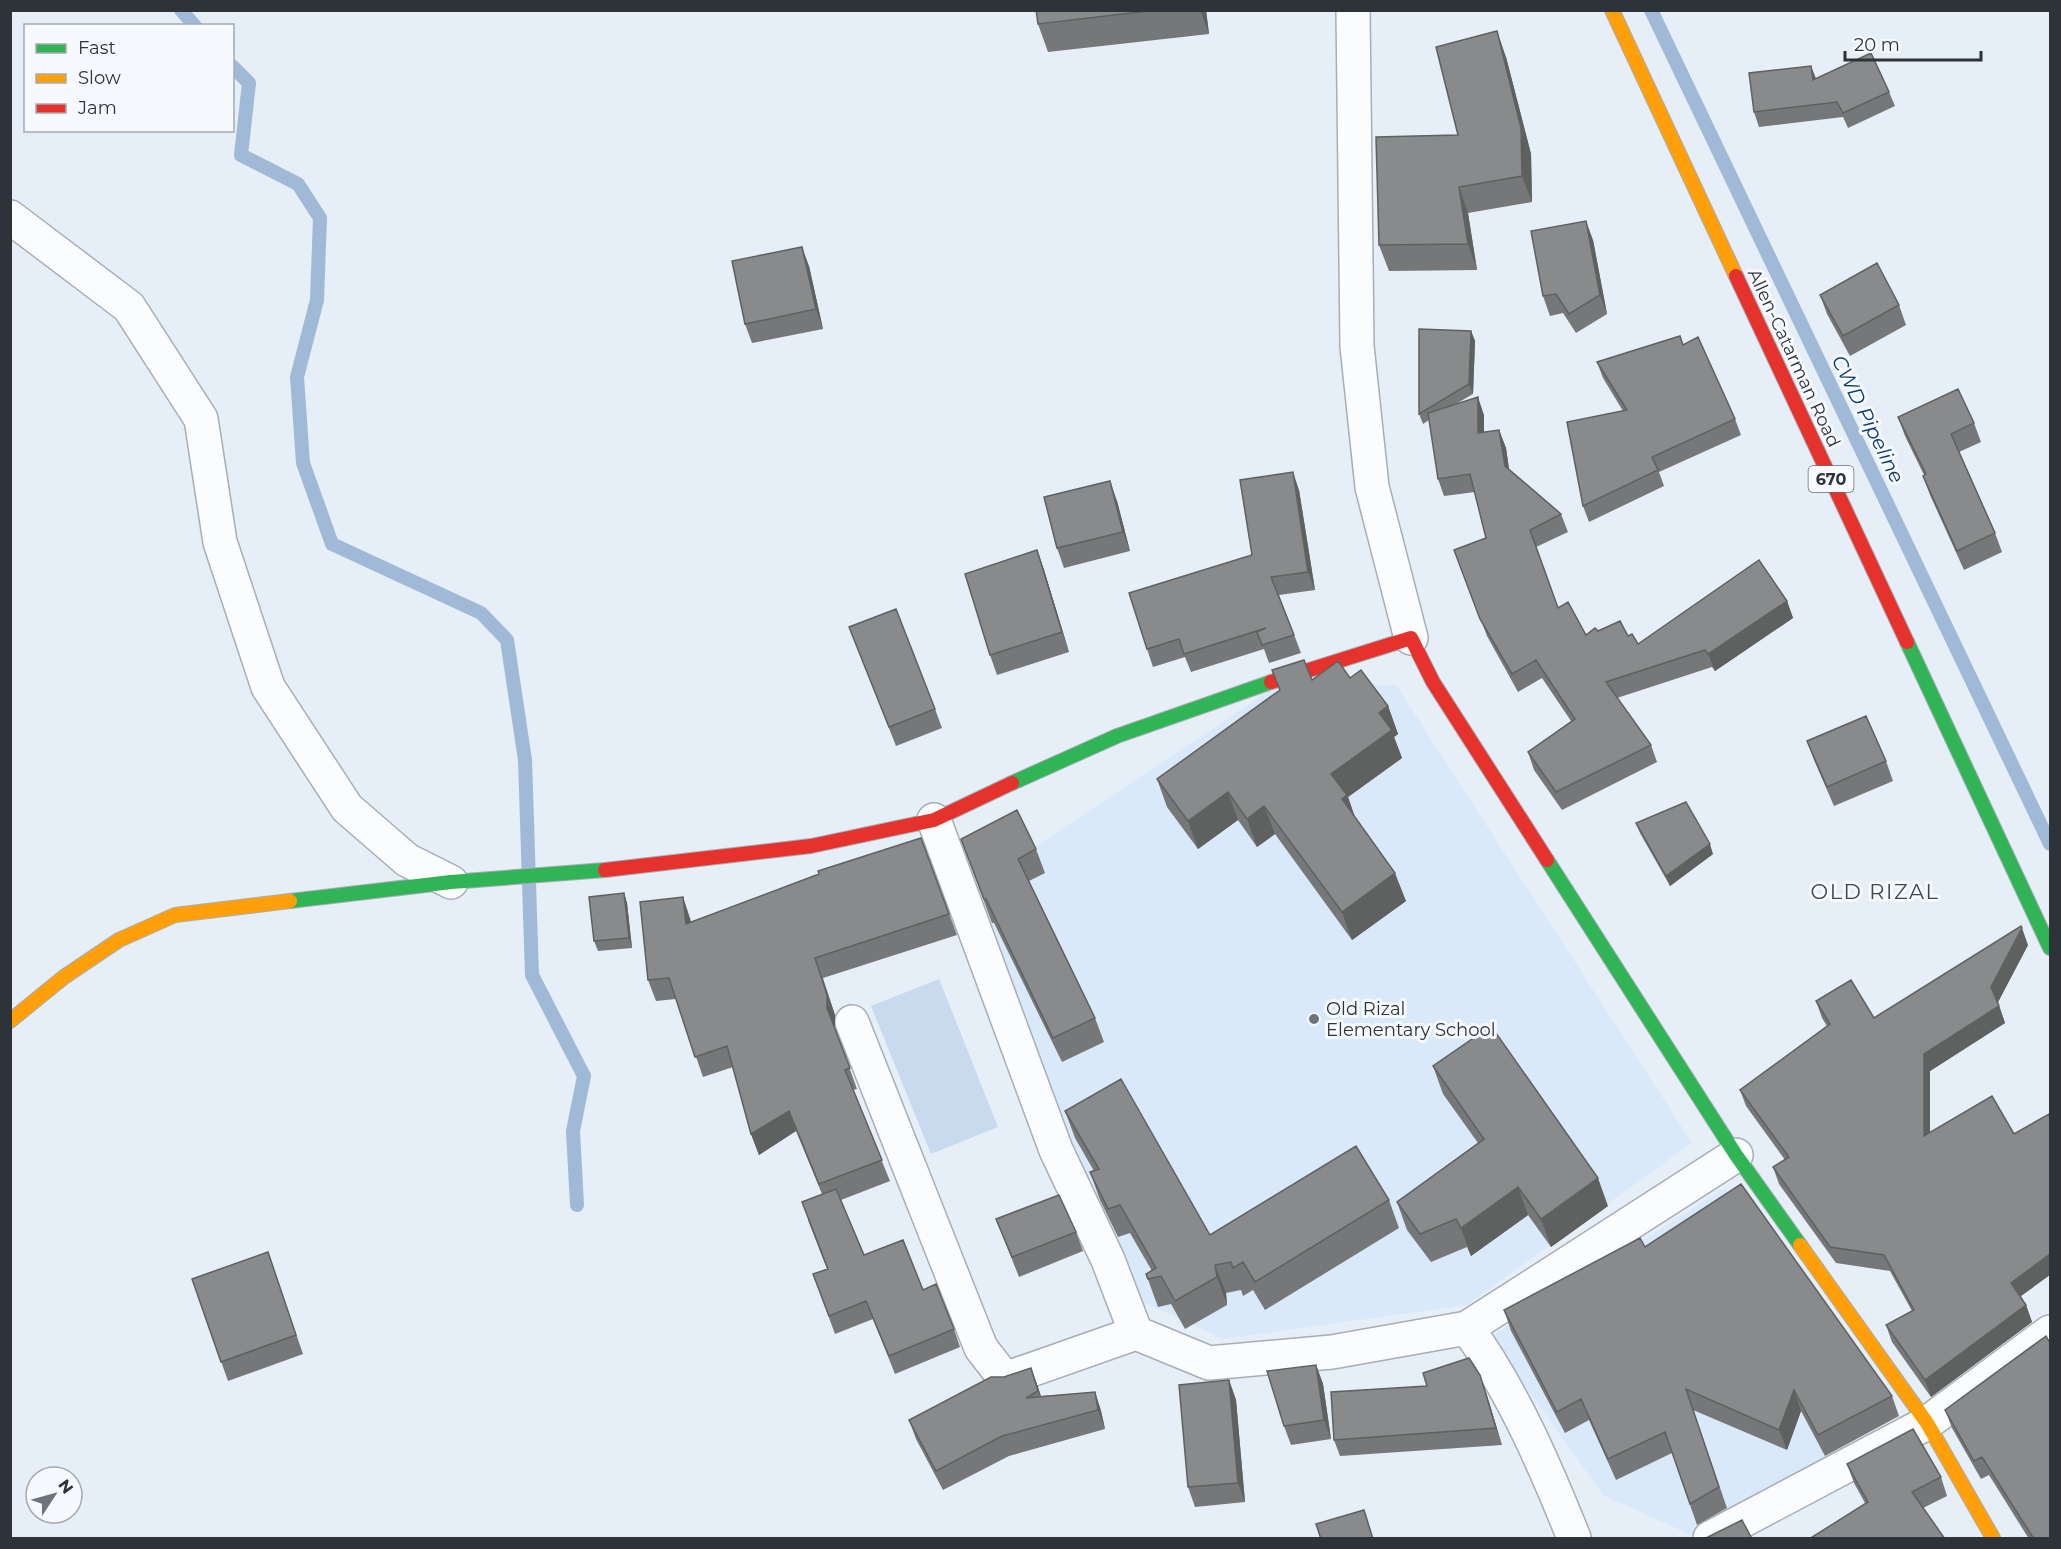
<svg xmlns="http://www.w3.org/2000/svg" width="2061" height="1549" viewBox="0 0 2061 1549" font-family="Montserrat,sans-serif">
<rect width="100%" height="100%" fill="#e6eef7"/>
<path fill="#dae9fa" d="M1279,684L1396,685L1692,1143L1467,1305L1223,1339L1137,1299L963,895Z
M1725,1188L1875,1380L1805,1418L1830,1465L1698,1538L1603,1495L1490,1337Z"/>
<path fill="#c9daef" d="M939,979L998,1127L931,1154L871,1006Z"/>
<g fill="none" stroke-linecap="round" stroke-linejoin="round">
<path stroke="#a0b9d7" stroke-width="14" d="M181,10L195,26
M1651,10L2050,844
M232,66L249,83L241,155L298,184L320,218L317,300L297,377L303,463L332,544L481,613L507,640L525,760L532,975L584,1076L573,1131L577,1205"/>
<defs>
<path id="street" d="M1353,10L1357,346L1372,487L1411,638
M10,217L129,307L201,419L220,542L268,687L347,808L407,860L451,882
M934,820L1056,1150L1108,1260L1136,1333L1209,1363L1332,1352L1467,1328C1512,1389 1546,1468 1574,1538
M852,1022L981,1348L1005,1379L1136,1333
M1467,1328L1736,1155
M1710,1538L1927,1423L2050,1332"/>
<path id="fast" d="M1907,642L2050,948
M1012,783L1117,736L1271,682
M1547,860L1736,1155L1800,1245
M290,901L451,882L605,870"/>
<path id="slow" d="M1612,10L1736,276
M10,1021L64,977L119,940L175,915L290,901
M1800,1245L1927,1423L1993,1538"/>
<path id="jam" d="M1736,276L1907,642
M1271,682L1411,638L1433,682L1547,860
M605,870L811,846L934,820L1012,783"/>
</defs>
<use href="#street" stroke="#a8aeb5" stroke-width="36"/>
<use href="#fast" stroke="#a8aeb5" stroke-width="16"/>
<use href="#slow" stroke="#a8aeb5" stroke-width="16"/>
<use href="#jam" stroke="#a8aeb5" stroke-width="16"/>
<use href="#street" stroke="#fbfcfe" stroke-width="33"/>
<use href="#fast" stroke="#30b455" stroke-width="14"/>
<use href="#slow" stroke="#ff9f0a" stroke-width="14"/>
<use href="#jam" stroke="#e5322d" stroke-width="14"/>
</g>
<path fill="#757778" d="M1036,10H1206L1209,34L1048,52L1038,24Z
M1506,57L1531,154L1532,202L1468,213L1477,270L1389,271L1379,245L1458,135Z
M1816,79L1889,92L1895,106L1848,128L1843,117L1759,127L1754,112Z
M1593,240L1607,314L1576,333L1563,313L1550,316L1543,296Z
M809,266L823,329L752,343L745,324Z
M1820,295L1899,305L1906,325L1850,356L1827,314Z
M1471,331L1475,341L1473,394L1454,405L1484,415V432L1499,430L1506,448L1509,469L1561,514L1568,532L1536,547L1558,608L1586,635L1598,631L1628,636L1638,644L1787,601L1793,618L1715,671L1712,667L1617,698L1651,745L1657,762L1562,810L1534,770L1528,752L1571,721L1542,678L1518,692L1487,636L1454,550L1486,538L1475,492L1444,496L1438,479L1429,420L1423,424L1419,414Z
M1684,345L1735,419L1741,435L1659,472L1664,486L1589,522L1583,506L1623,411L1603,378L1597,362Z
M1898,417L1974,423L1981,442L1959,452L1995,533L2002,552L1964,570L1930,495L1923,476L1924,475L1905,436Z
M1299,490L1315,590L1279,595L1301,653L1269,663L1264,649L1191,672L1185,657L1153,667L1147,649L1252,555Z
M1117,501L1130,551L1064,568L1057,548Z
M1037,550L1044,570L1069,652L997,675L990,655Z
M849,627L935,709L942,728L896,746Z
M1350,678L1388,706L1398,734L1394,737L1402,758L1348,797L1355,818L1406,901L1352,940L1275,834L1257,847L1238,820L1198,849L1167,807L1157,779L1312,680Z
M1807,741L1886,761L1893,781L1834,806L1814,760Z
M1636,823L1713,854L1670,886L1640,833Z
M921,838L957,935L823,978L835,1015V1028L857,1089L853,1090L890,1181L841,1200L864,1255L923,1290L954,1329L960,1347L895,1374L873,1319L835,1334L813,1274L827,1269L808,1220L822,1194L796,1131L759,1155L751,1134L733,1067L703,1077L676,999L656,1001L648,980L690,918L691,922Z
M961,839L1036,849L1045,873L1029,881L1095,1018L1104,1042L1062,1062L994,923H992Z
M624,893L627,903L632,948L598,951L594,941Z
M2028,945L1998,1002L2005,1023L1930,1071V1132L2026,1305L2032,1322L1931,1397L1892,1342L1886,1325L1912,1311L1890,1271L1836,1263L1779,1184L1773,1167L1785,1160L1746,1106L1740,1090L1827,1026L1822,1018L1816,1001L1874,1018Z
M1433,1066L1608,1206L1551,1247L1528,1215L1471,1256L1467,1247L1431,1262L1407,1230L1397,1202L1478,1143L1443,1094Z
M1065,1111L1210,1235L1389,1200L1399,1228L1265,1310L1253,1290L1243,1296L1241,1290L1226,1293L1227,1305L1185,1329L1171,1304L1158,1307L1146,1274L1152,1271L1130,1233L1118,1237L1100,1200L1090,1172L1094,1171L1075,1138Z
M996,1219L1076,1232L1083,1251L1019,1277Z
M1645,1247L1892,1396L1899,1416L1825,1456L1801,1411L1787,1450L1693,1410L1727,1508L1697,1525L1672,1453L1616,1480L1589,1420L1565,1433L1511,1331L1504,1310Z
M268,1252L303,1354L228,1381L192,1279Z
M1316,1365L1323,1384L1331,1439L1291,1445L1284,1426Z
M1031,1368L1041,1396L1095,1392L1101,1411L1105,1429L1009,1456L943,1490L916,1439L909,1420L1004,1377Z
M1480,1375L1502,1445L1340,1456L1334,1440L1427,1386Z
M1229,1380L1236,1400L1245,1502L1195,1507L1188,1487Z
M1945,1410L2050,1539H2029L1989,1475L1981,1479L1952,1428Z
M1847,1464L1941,1477L1947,1496L1923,1508L1865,1503L1854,1483Z"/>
<path fill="#5f6161" d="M1200,10H1206L1209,34Z
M1497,31L1506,57L1531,154L1532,202L1522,176Z
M1811,66L1817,81L1813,80Z
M1459,187L1468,213L1477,270L1468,244Z
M1586,221L1593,240L1607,314L1600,295Z
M802,247L809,266L823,329L816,309Z
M1471,331L1475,341L1473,394L1469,384Z
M1478,397L1484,415V450L1478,433Z
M1499,430L1506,448L1511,483L1505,466Z
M1293,472L1299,490L1315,590L1308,572Z
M1110,481L1117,501L1130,551L1123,532Z
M1037,550L1044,570L1069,652L1062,632Z
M1787,601L1793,618L1715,671L1708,654Z
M1388,706L1398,734L1394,737L1402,758L1348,797L1357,823L1352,827L1331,774L1379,713Z
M1228,792L1238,820L1198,849L1188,821Z
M1264,806L1275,834L1257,847L1247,819Z
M1710,844L1713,854L1670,886L1666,876Z
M1395,873L1406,901L1352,940L1342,912Z
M624,893L627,903L632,948L629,938Z
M683,897L690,918L693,945L686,924Z
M2022,928L2028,945L1997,1004L1991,987Z
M815,958L835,1015V1029L827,1008Z
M1999,1006L2005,1023L1930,1071V1152L1924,1136V1054Z
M789,1111L796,1131L759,1155L751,1134Z
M1598,1178L1608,1206L1551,1247L1541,1219Z
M1518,1187L1528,1215L1471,1256L1461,1228Z
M2050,1254V1275L2017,1299L2011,1283Z
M1215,1265L1226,1293L1227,1305L1217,1277Z
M2026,1305L2032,1322L1931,1397L1925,1380Z
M1316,1365L1323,1384L1331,1439L1324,1420Z
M1031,1368L1038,1387L1045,1410L1038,1391Z
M1480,1375L1486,1392L1502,1445L1496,1428Z
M1229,1380L1236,1400L1245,1502L1238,1483Z
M1794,1390L1801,1411L1787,1450L1779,1430Z
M1095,1392L1101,1411L1105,1429L1098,1410Z"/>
<path fill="#888a8b" stroke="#5f6161" stroke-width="1.5" d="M1036,10H1157L1038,24Z
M1497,31L1521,128L1522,176L1459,187L1468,244L1379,245L1376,137L1458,135L1436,47Z
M1871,53L1889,92L1843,113L1837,102L1754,112L1749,73L1811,66L1813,80Z
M1586,221L1600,295L1569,314L1556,294L1543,296L1531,231Z
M802,247L816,309L745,324L732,261Z
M1877,263L1899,305L1843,336L1820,295Z
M1419,329L1471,331L1469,384L1419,414Z
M1680,336L1683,345L1698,337L1735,419L1652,457L1658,470L1583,506L1567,422L1627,410L1597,362Z
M1958,389L1974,423L1951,434L1995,533L1957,551L1923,476L1926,474L1898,417Z
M1478,397V433L1499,430L1505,466L1561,514L1530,530L1558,608L1568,602L1586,635L1595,628L1598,631L1620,621L1628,636L1632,634L1638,644L1759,560L1787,601L1708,654L1705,650L1606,682L1651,745L1556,792L1528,752L1575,719L1536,660L1512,674L1480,619L1454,550L1486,538L1470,474L1438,479L1428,413Z
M1293,472L1308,572L1271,577L1294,635L1262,645L1257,632L1266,628L1184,654L1179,639L1147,649L1129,593L1252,555L1240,480Z
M1110,481L1123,532L1057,548L1044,497Z
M1037,550L1062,632L990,655L965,574Z
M896,609L935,709L889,727L849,627Z
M1304,660L1312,680L1338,661L1350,678L1361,670L1388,706L1379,713L1392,730L1331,774L1347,795L1342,799L1395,873L1342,912L1264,806L1247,819L1228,792L1188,821L1157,779L1280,690L1272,670Z
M1866,716L1886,761L1827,787L1807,741Z
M1686,802L1710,844L1666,876L1636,823Z
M1017,810L1036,849L1018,859L1095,1018L1053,1038L986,899H984L961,839Z
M921,838L949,914L815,958L827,995V1008L850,1068L845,1070L882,1160L819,1184L789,1111L751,1134L727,1046L695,1057L669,978L648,980L640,902L683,897L686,924L819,874L818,871Z
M624,893L629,938L594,941L589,897Z
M2021,926L2022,928L1991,987L1999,1006L1924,1054V1136L1992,1096L2014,1134L2049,1114L2050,1117V1254L2011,1283L2026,1305L1925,1380L1886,1325L1914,1310L1884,1255L1830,1247L1773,1167L1789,1157L1740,1090L1830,1024L1816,1001L1851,980L1874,1018Z
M1491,1026L1598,1178L1541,1219L1518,1187L1461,1228L1456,1219L1420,1234L1397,1202L1484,1139L1433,1066Z
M1121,1079L1210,1235L1356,1146L1389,1200L1255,1282L1243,1262L1233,1268L1231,1262L1215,1265L1217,1277L1175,1301L1161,1276L1148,1279L1146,1274L1156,1268L1120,1205L1108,1209L1090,1172L1099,1169L1065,1111Z
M1741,1184L1892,1396L1818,1435L1794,1390L1779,1430L1686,1389L1719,1487L1690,1504L1665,1432L1608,1459L1581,1399L1557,1412L1504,1310L1640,1238L1645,1247Z
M836,1189L864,1255L903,1240L923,1290L936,1284L954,1329L889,1356L866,1301L829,1316L813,1274L828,1269L802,1202Z
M1059,1195L1076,1232L1012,1257L996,1219Z
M268,1252L296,1335L221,1362L192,1279Z
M2046,1336L2050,1343V1539H2034L1982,1457L1974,1461L1945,1410Z
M1469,1358L1480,1375L1496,1428L1334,1440L1331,1392L1427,1386L1423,1373Z
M1316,1365L1324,1420L1284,1426L1267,1371Z
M1031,1368L1038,1391L1026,1398L1095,1392L1098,1410L1002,1436L936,1471L909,1420L991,1377H1004Z
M1229,1380L1238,1483L1188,1487L1179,1385Z
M1913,1429L1941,1477L1912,1492L1945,1539H1809L1868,1502L1847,1464Z
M1364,1510L1373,1539H1321L1316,1524Z
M1742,1520L1752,1539H1704Z"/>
<circle fill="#6e747c" stroke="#f6f9fd" stroke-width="2" cx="1314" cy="1019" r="6"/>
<g text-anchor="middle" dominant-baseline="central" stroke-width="6" stroke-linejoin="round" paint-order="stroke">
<rect fill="#f6f9fd" stroke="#6a6e74" stroke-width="1.5" x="1808.5" y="466" width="45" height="26" rx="4.5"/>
<g font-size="16" font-weight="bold" fill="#2e333a">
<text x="1831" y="479">670</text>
</g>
<g font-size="18" fill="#2e333a" stroke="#f6f9fd">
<text transform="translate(1794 358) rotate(65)">Allen-Catarman Road</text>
</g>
<g font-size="18" fill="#2e333a" stroke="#f6f9fd" text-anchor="start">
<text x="1326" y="1009">Old Rizal<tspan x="1326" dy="21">Elementary School</tspan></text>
</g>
<g font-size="20" font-style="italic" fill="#0b3a6b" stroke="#f6f9fd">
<text transform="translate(1868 419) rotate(64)">CWD Pipeline</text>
</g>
<g font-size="21" letter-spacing="1.5" fill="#3c4856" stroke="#f6f9fd">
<text x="1875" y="891">OLD RIZAL</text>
</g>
</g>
<rect width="2061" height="1549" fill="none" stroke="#2e333a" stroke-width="24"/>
<rect x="24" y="24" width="210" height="108" fill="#f6f9fd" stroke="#a6aaaf" stroke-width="1.5"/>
<rect x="36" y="44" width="30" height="9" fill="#30b455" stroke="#a6aaaf" stroke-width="1.5"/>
<text x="78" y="54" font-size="18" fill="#2e333a">Fast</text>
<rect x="36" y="74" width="30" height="9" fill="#ff9f0a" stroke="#a6aaaf" stroke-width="1.5"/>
<text x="78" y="84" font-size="18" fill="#2e333a">Slow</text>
<rect x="36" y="104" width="30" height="9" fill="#e5322d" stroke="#a6aaaf" stroke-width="1.5"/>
<text x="78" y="114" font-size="18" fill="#2e333a">Jam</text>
<g transform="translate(54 1495) rotate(54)"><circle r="28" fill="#f6f9fd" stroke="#a6aaaf" stroke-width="1.5"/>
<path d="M0-4.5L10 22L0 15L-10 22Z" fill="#6e747c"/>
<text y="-9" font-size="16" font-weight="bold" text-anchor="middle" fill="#2e333a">N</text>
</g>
<path d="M1845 51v9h136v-9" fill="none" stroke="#2e333a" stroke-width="3"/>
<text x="1854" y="51" font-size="18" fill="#2e333a" stroke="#f6f9fd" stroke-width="4.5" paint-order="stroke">20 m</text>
</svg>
